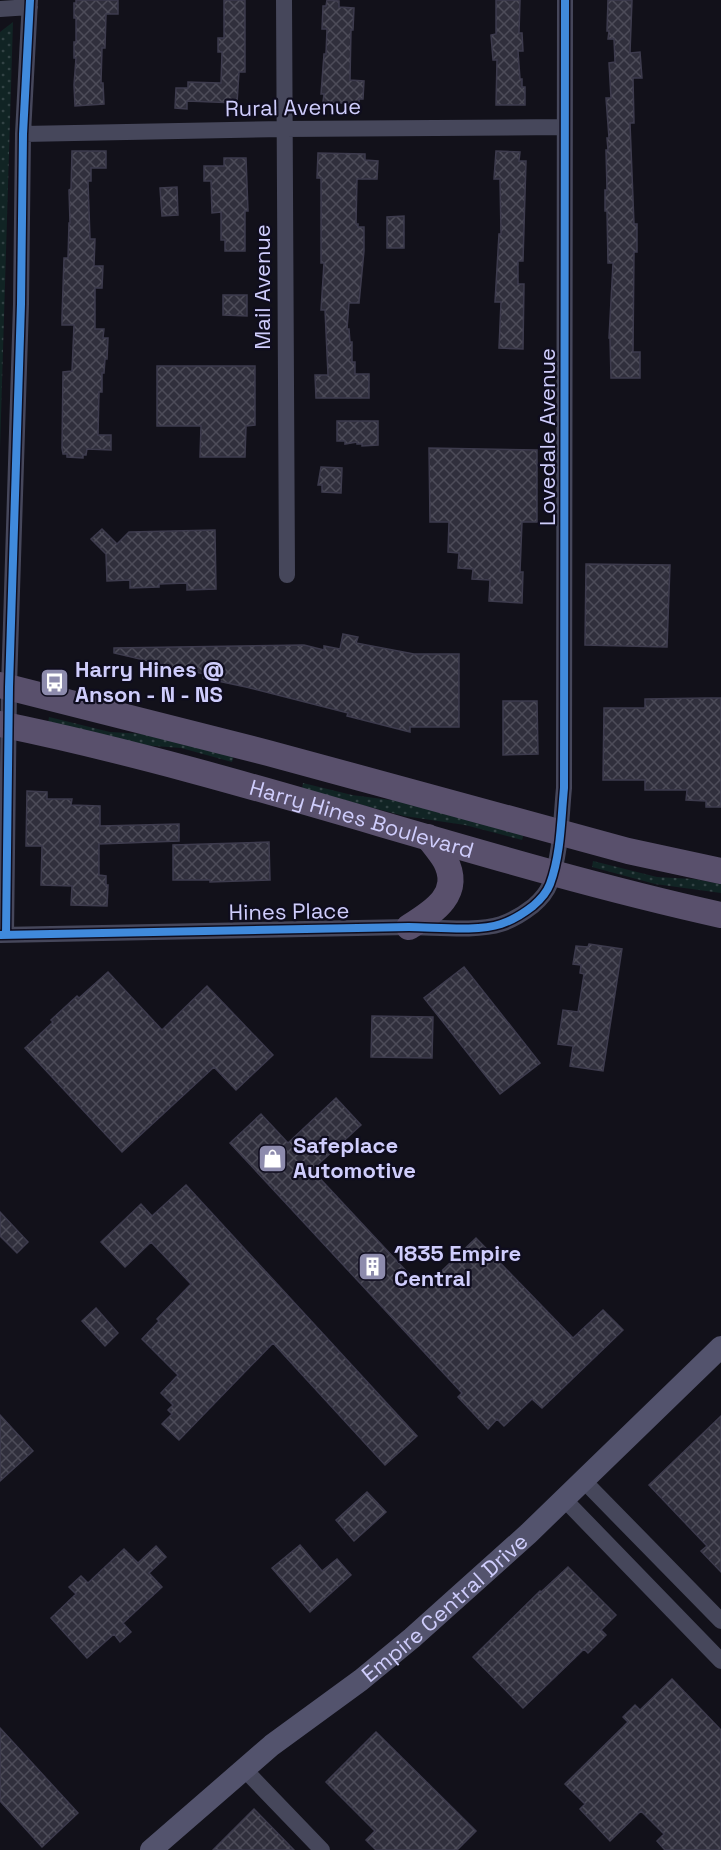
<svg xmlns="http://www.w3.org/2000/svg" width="721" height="1850" viewBox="0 0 721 1850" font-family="'Space Grotesk',sans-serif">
<defs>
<pattern id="grass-dots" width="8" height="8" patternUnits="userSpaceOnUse" patternTransform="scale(1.5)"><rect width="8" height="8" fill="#112424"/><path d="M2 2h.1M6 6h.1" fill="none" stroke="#334345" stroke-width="1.8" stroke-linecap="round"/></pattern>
<pattern id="building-cross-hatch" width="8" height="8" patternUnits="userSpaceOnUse" patternTransform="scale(1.5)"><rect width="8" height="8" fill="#302f3c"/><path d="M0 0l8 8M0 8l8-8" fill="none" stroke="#4d4c59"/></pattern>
</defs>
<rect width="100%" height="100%" fill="#12111a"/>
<path fill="url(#grass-dots)" d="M13,22L0,449V32Z
M49,717L110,732L146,734L234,755L232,762L181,748L142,745L48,723Z
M303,783L352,795L406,802L524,834L522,840L465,825L404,816L302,789Z
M593,861L657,877L694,879L721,884V893L655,884L592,867Z"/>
<path fill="url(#building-cross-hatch)" stroke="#3d3b4d" stroke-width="1.5" d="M76,0H118V14H106L105,48H102L101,83H103L104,104L75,106L74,85L76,58H74V42H76V18H74V3H76Z
M224,0H245V72H239L237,103L187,101V109L175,108L176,88H188V82L221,83L222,52H218V38H224Z
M327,0L339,1V7L354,8L353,30H351L350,80L364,81L363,99H359V104L323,102L324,94H321L324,54H326L327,29H322L323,6H326Z
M496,0H520L519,33H522L523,51H518L520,79H522V87H525V105H496L497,60H493L491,35L496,34Z
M608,0H632L630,53L640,52L642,78H633L634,123H630L634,224H637V252H634L633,352H640V378H611L610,338H609L613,263H608L607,211H605V190H607L606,150H608L607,138H609L606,98H611L609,63L615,62L614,39H608L609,31H607Z
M72,151H106V168H91V181H88L90,239H95L94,266H103L102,288H95V329H104L103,338H108L107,359H105L104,373H102V392H99L98,435H111V450L87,449L86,455H83V458L67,457V454H63L62,448L63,372L72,371L74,325H62V317L64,258H68L69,223H70L69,190L71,189Z
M496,151L520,152L519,161H526L523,261H518V284H524L523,349L499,348L501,302H495L499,234H501L500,179H494Z
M318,153L365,154V160L378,161L377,179H357L356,224H358V227H364V251L359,303H349L347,329H349L350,342H352V362H355V374H369V398H316L315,375H328L325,310H321L324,263H321V178H317Z
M224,158H246L248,211H245V251H225V240H221V212L212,213L211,181H204V166H224Z
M177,187L178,215L162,216L160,188Z
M404,216V248H387V217Z
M223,295H247V316L223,315Z
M157,366H255V425L246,426L245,457H200L201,426H157Z
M337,421H378V445L362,446V444H357V442L345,444V441H337Z
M429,448L537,450V522H522L520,572H523L522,603L489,601L490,580L472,579L473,569L458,568L459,553L448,552L449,522H430Z
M321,467L342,468L341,493L322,492V485H318Z
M102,529L117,544L129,532L215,530L216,589L187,590V583L159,584V587L130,588V580L107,581L106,554L91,539Z
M586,564L670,565L667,647L585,645Z
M343,634L358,637L356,643L414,654H459V727H410V732L347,716L348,713L246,687L203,678L204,674L114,653V648L304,645L324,650V646L340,649Z
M706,698H721V807H706V801L686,800L687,790H645V780H603L604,708H645V699Z
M503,701H537L538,754L503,755Z
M27,791L47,792V799H72L71,805L100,806V826L179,824V841L99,844V875L106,876V885H108L107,906L71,905L72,886L41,885L42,846H26Z
M269,842L270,880L210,882V880H173V845Z
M589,944L622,949L603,1071L570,1066L573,1046L558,1044L563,1010L578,1012L584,974L580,973L581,965L573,964L576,946L588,947Z
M464,967L540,1063L500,1094L424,998Z
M108,972L162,1030L207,986L273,1055L236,1090L214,1067L122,1152L25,1048L53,1022L51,1020L77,996L79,998Z
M372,1016L433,1017L432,1058L371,1057Z
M336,1098L361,1125L312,1170L423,1289L476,1238L573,1338L603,1310L623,1330L542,1408L532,1399L504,1426L497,1419L488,1429L458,1397L462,1393L230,1143L261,1114L288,1143Z
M186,1185L417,1436L385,1465L273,1343L179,1440L162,1424L172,1414L168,1410L173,1405L161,1393L178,1375L142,1339L159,1321L157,1319L191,1284L151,1242L125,1267L101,1242L141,1204L152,1216Z
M0,1212L28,1242L17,1253L0,1236Z
M96,1308L118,1333L105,1346L82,1321Z
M0,1415L33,1451L0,1481Z
M721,1416V1572L701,1551L707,1546L649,1485Z
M367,1492L386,1512L354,1541L336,1520Z
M300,1545L322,1571L337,1559L351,1575L310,1612L272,1568Z
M156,1546L166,1557L149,1573L162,1587L123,1623L131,1632L120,1642L114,1634L87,1658L51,1618L76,1594L69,1587L81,1576L88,1583L124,1549L138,1563Z
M568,1567L616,1615L601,1630L606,1635L588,1653L584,1649L523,1708L473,1657L540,1591L541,1592Z
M672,1679L721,1730V1850H665L657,1841L664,1834L641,1811L610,1841L580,1809L585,1804L565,1784L628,1722L623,1717L635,1705L640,1710Z
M0,1728L78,1813L42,1847L0,1801Z
M376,1732L476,1831L457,1850H376L366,1840L375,1831L326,1782Z
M254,1809L294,1850H213Z"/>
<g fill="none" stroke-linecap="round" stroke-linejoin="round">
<path stroke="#46475b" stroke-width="16" d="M284,0L287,575
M0,9L30,7
M23,134L284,129L564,127
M0,935L409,927C435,927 477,932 501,924C513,920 524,913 533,906C540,900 547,892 550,884C561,854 561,819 564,788L565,0
M6,935L9,687L21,304L23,134L30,0
M583,1480L721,1621
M564,1499L721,1661
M244,1769L322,1850"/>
<path stroke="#53536d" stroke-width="22" id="s1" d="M151,1850L272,1745L361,1680L412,1638L528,1534L721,1347"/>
<g stroke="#59506c" stroke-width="26">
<path d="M0,685L268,753L628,851L721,871"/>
<path id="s2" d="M0,724C244,774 478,861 721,915"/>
<path d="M409,927C433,912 463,894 445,860C440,852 434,845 428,837"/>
</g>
<defs>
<path id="cycleway" d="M0,935L409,927C435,927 477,932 501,924C513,920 524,913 533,906C540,900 547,892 550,884C561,854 561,819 564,788L565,0
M6,935L9,687L21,304L23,134L30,0"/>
</defs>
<use href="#cycleway" stroke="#0f0d1e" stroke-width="11"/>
<use href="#cycleway" stroke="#408adc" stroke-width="8"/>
</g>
<defs>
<symbol id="bus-square" viewBox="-11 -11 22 22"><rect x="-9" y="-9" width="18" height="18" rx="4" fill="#8d8bad" stroke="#0f0d1e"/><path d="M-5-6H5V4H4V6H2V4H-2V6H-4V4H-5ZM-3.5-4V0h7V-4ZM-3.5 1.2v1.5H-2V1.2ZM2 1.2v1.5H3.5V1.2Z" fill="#fff"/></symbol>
<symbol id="shop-square" viewBox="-11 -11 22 22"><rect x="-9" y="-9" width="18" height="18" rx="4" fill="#8d8bad" stroke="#0f0d1e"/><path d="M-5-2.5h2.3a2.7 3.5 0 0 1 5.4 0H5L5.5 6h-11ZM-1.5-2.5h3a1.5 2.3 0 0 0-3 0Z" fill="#fff"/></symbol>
<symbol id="building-square" viewBox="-11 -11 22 22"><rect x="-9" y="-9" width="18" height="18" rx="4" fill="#8d8bad" stroke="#0f0d1e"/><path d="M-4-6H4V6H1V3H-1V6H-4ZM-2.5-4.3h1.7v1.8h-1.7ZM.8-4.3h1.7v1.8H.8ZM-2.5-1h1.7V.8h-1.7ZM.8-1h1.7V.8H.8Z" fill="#fff"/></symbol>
</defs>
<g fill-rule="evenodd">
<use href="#bus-square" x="38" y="666" width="33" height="33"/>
<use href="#shop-square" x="256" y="1142" width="33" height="33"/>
<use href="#building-square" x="356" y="1250" width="33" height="33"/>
</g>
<g text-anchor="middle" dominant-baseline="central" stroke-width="4.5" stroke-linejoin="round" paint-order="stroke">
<g font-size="22" fill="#cfcdfc" stroke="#0f0d1e">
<text transform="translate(293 107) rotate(-1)">Rural Avenue</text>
<text transform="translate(262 287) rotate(-90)">Mail Avenue</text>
<text transform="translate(547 437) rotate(-90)">Lovedale Avenue</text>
<text stroke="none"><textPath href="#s2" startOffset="374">Harry Hines Boulevard</textPath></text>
<text transform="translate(289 911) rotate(-1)">Hines Place</text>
<text stroke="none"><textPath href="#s1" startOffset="381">Empire Central Drive</textPath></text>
</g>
<g font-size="22" font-weight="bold" fill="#cfcdfc" stroke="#0f0d1e" text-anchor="start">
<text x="75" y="669">Harry Hines @<tspan x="75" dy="25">Anson - N - NS</tspan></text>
<text x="293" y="1145">Safeplace<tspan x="293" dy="25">Automotive</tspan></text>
<text x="394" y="1253">1835 Empire<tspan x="394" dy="25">Central</tspan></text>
</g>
</g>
</svg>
